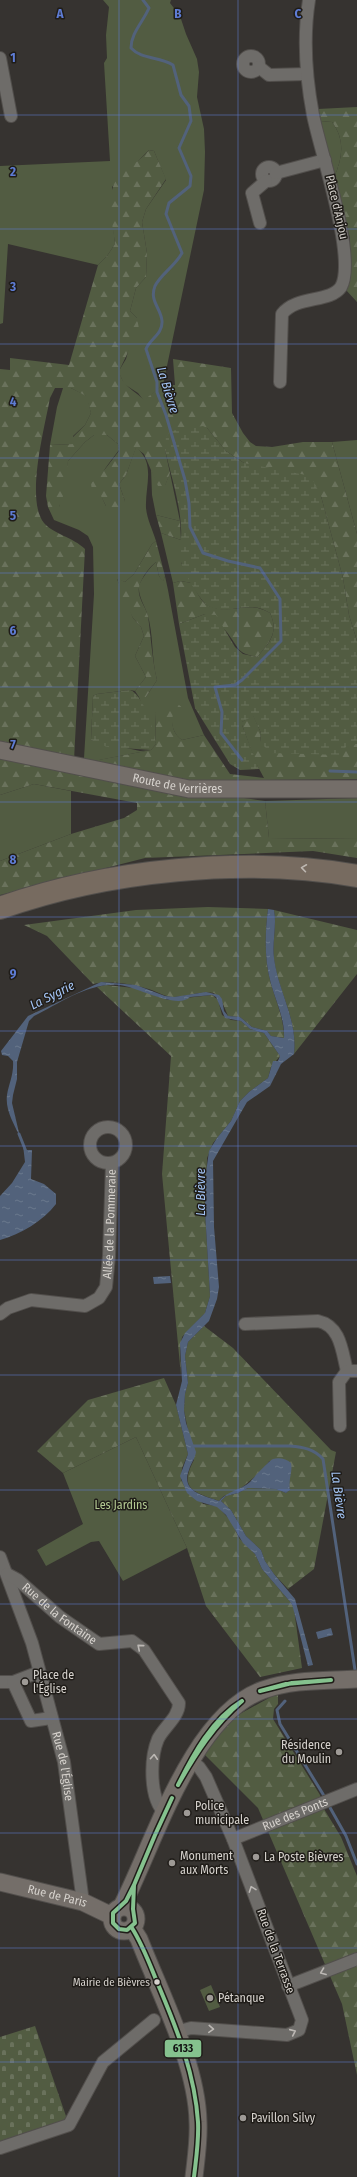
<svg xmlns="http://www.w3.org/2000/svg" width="357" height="2177" viewBox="0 0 357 2177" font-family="'Fira Sans Condensed',sans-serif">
<defs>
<pattern id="forest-firs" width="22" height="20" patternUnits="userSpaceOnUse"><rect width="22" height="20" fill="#525c42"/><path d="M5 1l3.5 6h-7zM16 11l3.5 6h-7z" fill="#6a725c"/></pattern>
<pattern id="wetland-marsh" width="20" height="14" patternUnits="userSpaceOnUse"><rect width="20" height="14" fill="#525c42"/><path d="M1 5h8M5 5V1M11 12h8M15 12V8" fill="none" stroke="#6a725c"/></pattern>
<pattern id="cemetery-stones" width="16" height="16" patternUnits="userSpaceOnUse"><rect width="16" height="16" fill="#525c42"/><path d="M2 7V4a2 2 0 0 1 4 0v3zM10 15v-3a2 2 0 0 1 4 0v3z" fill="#6a725c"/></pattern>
<pattern id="water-ripples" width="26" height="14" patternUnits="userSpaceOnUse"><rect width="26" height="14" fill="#52627b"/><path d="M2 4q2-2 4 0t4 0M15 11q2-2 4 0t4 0" fill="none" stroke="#6a788d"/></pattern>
</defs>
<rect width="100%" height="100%" fill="#363330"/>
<path fill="#525c42" d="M103,0H171L170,3L180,16L186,34L197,59L199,72L197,97L204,129L205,152L204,190L163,385L144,401L138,393L124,384L120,375V369L126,359L137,318L130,311L136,288L146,277L147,253L142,222L146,209L166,180L154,151L149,150L112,187V216L115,244L107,256L98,265L8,244L3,323L0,324V166L110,161L104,63L107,58L106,35L109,7Z
M320,121L332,122C345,139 343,158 334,177Z
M63,388H71L87,396L91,413L85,425L73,436V444L50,445L57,407Z
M94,435H107L118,444L119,450C103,472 92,479 106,506L125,501L119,484L126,475L136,447C156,464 145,485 146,508C147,519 153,531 156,541L152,544L134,574L125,582L117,579L133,618L141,627L144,636L135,656L146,677L135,691L130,690L97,694L93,696L91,740L140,751L151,750L94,761L85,760L84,758L94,594L93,547L88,536L79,530L54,520L48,507H59L68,461L85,442Z
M357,440V534L332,442Z
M151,469L159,486L165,485L170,473L180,521L156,515L152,495Z
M161,533L181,540V563L192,583L180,581L173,583Z
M156,562L159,576L163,581L165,576L168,590L188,698L204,735L182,740C173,734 171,724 172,714L185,710L155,713L156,744L139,697H146L157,680C151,658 154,634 147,613C144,604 138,596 139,586C141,579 151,566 156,562Z
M34,784L71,791V834L0,861V795Z
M357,798V839L269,838L265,801Z
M136,1437L187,1548L123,1581L99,1541L91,1542L46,1566L37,1550L83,1524L63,1473Z
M211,1985L220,2007L209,2011L200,1990Z"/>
<path fill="url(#forest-firs)" d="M357,107V302L346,290L350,238L334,177C343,158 345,139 332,122L320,121L318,109Z
M149,150L154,151L166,179L146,209L142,222L147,253L146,277L136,288L130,311L137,318L139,329L120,369C119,385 135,390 144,400L163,385H175L173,359L231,368L232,413L243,433L250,442L256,446L272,447L303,442H332L357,534V641L349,615L343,578L321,496L244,463L226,451L207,428L165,450L170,473L165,486H158L144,454L136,448L126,475L119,484L125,501L115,514L106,506L100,494L92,492L91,483C101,476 111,461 119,451L118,444L107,435H94L85,442L68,461L66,488L59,507H48L46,496L50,445L73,444V437L85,425L91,413L86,396L71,388H55L50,398C45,426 25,500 44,523C52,533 74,538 85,549L74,760L0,744V369L10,370V358L69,365L98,265L107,256L115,244C113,225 104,192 119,177C128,167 140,161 149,150Z
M156,515L180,521L181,540L161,533Z
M156,541L165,576L163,582L159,576L156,562C149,567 137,583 139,593C140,601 146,608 148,616C151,637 152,659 157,680L146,697H139L135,691L146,677L135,656L144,636L141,627L133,618L123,599L117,578L125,582L134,574L152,544Z
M180,581L192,583C196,590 201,603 209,606C233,616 247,599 270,613C279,632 270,642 257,657C237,653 240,650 229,635C224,627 213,620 205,614L179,624L173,583Z
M179,705L185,710L184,717L173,714C171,724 173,734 182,740L204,735L230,774L264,778L256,763L242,725V722L253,715L261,733L260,742L357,744V779L265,780L267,786L188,787L93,761L151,750L156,744L155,713L163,707Z
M0,759L72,773L265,801L269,838L357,839V858L313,851L145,858L0,895V861L71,834L124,818L137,810V803L34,784L0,795Z
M208,907L268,909C265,933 264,959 271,984C276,1002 284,1018 284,1038L271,1036L267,1031L252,1027L240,1017L228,1016L223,1004L214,993C200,991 188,996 174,997C164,997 155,990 145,988C130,984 108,980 93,984L47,936L24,925L136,910Z
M274,910L357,930V974L294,1054C298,1020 278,991 274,959C272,942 277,925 274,910Z
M106,985L134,988L168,1000L212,995L218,1000L222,1015L231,1020L241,1021L250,1029L264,1033L280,1056L271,1067L268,1078L249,1092L240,1101L231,1121L213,1143L207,1158L205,1211L210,1296L205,1313L182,1337L180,1350L181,1376L162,1174L171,1056L97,987Z
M204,1326L233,1348L331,1450L336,1452L314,1569L288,1589L274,1574L265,1561L261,1550L246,1536L231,1510L221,1501L226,1496L238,1493L248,1488L276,1489L286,1493L290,1490L288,1480L291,1473L269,1461C266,1468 242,1488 235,1492C228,1495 224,1494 219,1501C195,1492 178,1490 194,1460L184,1410L185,1394L188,1383L185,1356L188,1342Z
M164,1378L176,1405L188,1454L182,1468L181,1480L203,1504L217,1506L231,1521L239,1538L255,1554L262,1569L292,1604L294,1609L302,1668L260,1677L206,1606L187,1548L136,1437L63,1473L37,1451L88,1400Z
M278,1693V1704L274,1709L273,1719L320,1795L324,1809L341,1837L357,1876V2075L342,2004L258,1808L203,1753L229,1720Z"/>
<path fill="url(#wetland-marsh)" d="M203,426L207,428L226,451L244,463L306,475L314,482L321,496L343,578L349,615L357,641V744L347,745L341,755L271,753L260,742L261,733L253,716L242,722V725L259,769L240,770L230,764L195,708L179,624L205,614L216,615L235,647L243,654L257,657C270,643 279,632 270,613C247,598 231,617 208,606C201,602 182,570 181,562C179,551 182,539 181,528C180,503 171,475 165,450L166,437L170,431Z
M130,690C143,694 154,730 156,744L151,750L107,747L91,740L93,696L97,694Z"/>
<path fill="url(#cemetery-stones)" d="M35,2026L68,2122L0,2145V2037Z"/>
<path fill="url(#water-ripples)" d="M268,909L274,910C277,925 272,942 274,958C278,991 298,1020 294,1054L281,1064L270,1086L247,1102L213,1161L214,1227L219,1287L217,1299L209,1321L188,1342L185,1356L188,1383L185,1394L184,1410L186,1423L196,1452C195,1459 191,1463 189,1470C180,1492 205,1496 219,1501C227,1491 241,1490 250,1482C253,1478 271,1459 273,1459C279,1457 287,1459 291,1463C293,1472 288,1479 290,1490L286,1493L276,1489L248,1488L238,1493L226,1496L221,1501L231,1510L246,1536L261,1550L265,1561L274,1574L295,1599L313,1665L308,1666L292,1604L262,1569L255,1554L243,1543L226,1515L217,1507L197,1501L187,1493L180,1476L188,1454L176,1405L182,1381L180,1343L185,1333L205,1313L210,1296L205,1211V1180L209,1151L217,1138L231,1121L240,1101L249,1092L268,1078L273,1061H278L280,1056L264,1033L250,1029L241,1021L225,1018L216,997L212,995L190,997C177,1010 138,987 120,985C89,982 60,1003 34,1016L29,1021L17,1062V1079L13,1095L12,1103L20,1137C14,1124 5,1110 7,1095C9,1083 14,1074 13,1061L8,1056L2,1055L1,1051L28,1016L101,982L136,985L165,996L174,997L206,992L219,995L222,999L224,1011L228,1016L240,1017L252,1027L267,1031L271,1036L284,1038C285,1019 276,1002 271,984C264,959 265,933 268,909Z
M23,1145L27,1150H32L31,1179L44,1184L56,1194V1204C43,1221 21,1234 0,1240V1196L12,1183L25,1162Z
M170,1276L171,1283L154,1284L153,1277Z
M331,1628L333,1635L318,1639L316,1632Z"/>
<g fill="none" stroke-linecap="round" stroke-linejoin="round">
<path stroke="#52627b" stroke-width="3" d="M143,0L149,8C143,22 131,33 131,48C142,60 159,56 173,65L181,95L189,106L191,121L179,148L191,176L190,186L169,203L166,214L182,253C175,266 161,274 155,286C149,301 161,308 162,321C163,334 150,339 146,349L157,382V392L166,415L185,480L189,503L190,527L203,553L228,561L260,568L280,599L281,641L242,680L235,685L215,687L222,712L221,733L242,760
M330,771L357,772
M19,1134L25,1149
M192,1446H290C303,1447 314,1449 323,1459L355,1670
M285,1701L277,1710L280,1724L326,1799
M328,1804L346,1836L357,1864"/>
<defs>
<g id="street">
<circle cx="251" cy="64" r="8"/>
<path d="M0,58L11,116"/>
<path d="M259,67L269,75L307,74"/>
<circle cx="269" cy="174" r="7"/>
<path d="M276,173L325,160"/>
<path d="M260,223L252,193L266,181"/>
<path d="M280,382L282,314C297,295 330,303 341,287C357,258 320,151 313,115C306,78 303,38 309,0"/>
<circle cx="108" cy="1145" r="18"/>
<path id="s1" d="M0,1314L8,1308L31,1300L85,1306L99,1298L106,1287L109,1256L112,1163"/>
<path d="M245,1324L318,1321C341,1326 342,1352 347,1371"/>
<path d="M340,1426L339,1382L347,1371H357"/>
<path id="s2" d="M0,1557L32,1643L64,1762L83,1902"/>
<path id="s3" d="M7,1574L18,1580L60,1617L99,1644L132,1641L144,1650L179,1703C179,1717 164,1727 158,1739C150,1758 149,1799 165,1813"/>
<path d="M0,1682H13L39,1672"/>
<path d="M13,1682L31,1721L51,1718"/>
<path id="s4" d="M233,1839L357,1789"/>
<path d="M288,1986L357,1959"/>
<path d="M176,2032L191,2028L287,2035L299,2030L302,2020L233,1839L206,1777L199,1767L192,1761"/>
<path d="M0,2148L69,2125L103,2062L154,2020"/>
</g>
<g id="secondary">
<path id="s5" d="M0,750L189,789H357"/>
<path id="s6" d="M0,1882L83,1902L112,1916"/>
<path d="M122,1906C154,1844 192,1715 263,1690C293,1679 326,1681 357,1679"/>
<circle cx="124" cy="1919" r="12"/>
<path d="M132,1928L139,1939C160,1993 197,2064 198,2122C199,2140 196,2159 194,2177"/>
</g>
<path id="highway" d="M0,908C107,870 245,856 357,876"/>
</defs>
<use href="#street" stroke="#524f4c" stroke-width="14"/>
<use href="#secondary" stroke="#524f4c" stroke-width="19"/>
<use href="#highway" stroke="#524f4c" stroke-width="24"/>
<use href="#street" stroke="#6e6c69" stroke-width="12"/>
<use href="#secondary" stroke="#746e69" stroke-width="17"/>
<use href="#highway" stroke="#776b60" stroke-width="22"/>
<defs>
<path id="bus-1" d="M260,1691L286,1684L331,1680
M260,1691L292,1683L331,1680
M178,1785C193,1755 212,1719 242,1701
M178,1785C196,1753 214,1725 242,1701
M155,1835L172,1798
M155,1835L172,1798
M134,1885L133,1909L135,1923L127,1930L119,1929L113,1923V1913L126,1901Z
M134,1885L155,1835
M134,1885L155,1835
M132,1928C144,1947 151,1968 160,1989C178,2032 195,2075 198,2122C199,2141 196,2159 194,2177"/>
</defs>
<use href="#bus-1" stroke="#1f1c18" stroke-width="7"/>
<use href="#bus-1" stroke="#85c28e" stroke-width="4"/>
</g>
<defs><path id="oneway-chevron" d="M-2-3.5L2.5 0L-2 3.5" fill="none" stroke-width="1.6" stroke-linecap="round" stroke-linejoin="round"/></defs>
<use stroke="#beb8b2" href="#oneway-chevron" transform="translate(304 868) rotate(-172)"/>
<g stroke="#bcb8b4">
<use href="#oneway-chevron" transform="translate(140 1647) rotate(-140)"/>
<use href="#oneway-chevron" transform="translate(154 1757) rotate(-86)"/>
<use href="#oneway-chevron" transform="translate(252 1889) rotate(-110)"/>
<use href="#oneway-chevron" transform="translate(323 1972) rotate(159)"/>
<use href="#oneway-chevron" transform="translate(211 2029) rotate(3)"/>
<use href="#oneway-chevron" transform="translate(293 2032) rotate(-24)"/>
</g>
<path fill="none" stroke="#5e7cd4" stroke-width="1" stroke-opacity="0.55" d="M119,0V2177M238,0V2177M0,115H357M0,229H357M0,344H357M0,458H357M0,573H357M0,687H357M0,802H357M0,917H357M0,1031H357M0,1146H357M0,1260H357M0,1375H357M0,1490H357M0,1604H357M0,1719H357M0,1833H357M0,1948H357M0,2062H357"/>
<g fill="#9e9a96" stroke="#1f1c18" stroke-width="1.5">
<circle cx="25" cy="1682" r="4"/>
<circle cx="339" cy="1752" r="4"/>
<circle cx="187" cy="1813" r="4"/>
<circle cx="256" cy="1857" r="4"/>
<circle cx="172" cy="1863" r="4"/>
<circle cx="210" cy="1998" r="4"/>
<circle cx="243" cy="2118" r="4"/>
</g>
<circle fill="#d6d2cd" stroke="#1f1c18" stroke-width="1.5" cx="157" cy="1982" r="3.5"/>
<g text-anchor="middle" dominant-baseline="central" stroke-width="3" stroke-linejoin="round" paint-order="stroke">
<g font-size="11" fill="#d6d2cd" stroke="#1f1c18" text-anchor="end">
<text x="150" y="1982">Mairie de Bièvres</text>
</g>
<g font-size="12" fill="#d6d2cd" stroke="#1f1c18">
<text transform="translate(337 207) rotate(77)">Place d'Anjou</text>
<text stroke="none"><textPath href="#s5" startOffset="181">Route de Verrières</textPath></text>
<text stroke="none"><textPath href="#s1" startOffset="181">Allée de la Pommeraie</textPath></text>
<text stroke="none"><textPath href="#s3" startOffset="66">Rue de la Fontaine</textPath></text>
<text stroke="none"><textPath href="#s2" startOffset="219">Rue de l'Église</textPath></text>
<text stroke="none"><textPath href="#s4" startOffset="67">Rue des Ponts</textPath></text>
<text stroke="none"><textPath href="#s6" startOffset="59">Rue de Paris</textPath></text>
<text transform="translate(276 1951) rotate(70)">Rue de la Terrasse</text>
</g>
<g font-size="12" fill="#b4ca92" stroke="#1f1c18">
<text x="121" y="1505">Les Jardins</text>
</g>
<g font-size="12" fill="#d6d2cd" stroke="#1f1c18" text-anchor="start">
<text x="33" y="1675">Place de<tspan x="33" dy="14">l'Église</tspan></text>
<text x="331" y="1745" text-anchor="end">Résidence<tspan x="331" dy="14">du Moulin</tspan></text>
<text x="195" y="1806">Police<tspan x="195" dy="14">municipale</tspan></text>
<text x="180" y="1856">Monument<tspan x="180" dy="14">aux Morts</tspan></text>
<text x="264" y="1857">La Poste Bièvres</text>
<text x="218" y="1998">Pétanque</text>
<text x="251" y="2118">Pavillon Silvy</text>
</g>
<g font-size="13" font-style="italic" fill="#a3c4f5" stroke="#1f1c18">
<text transform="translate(168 390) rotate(73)">La Bièvre</text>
<text transform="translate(52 995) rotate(-27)">La Sygrie</text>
<text transform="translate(200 1192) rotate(-90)">La Bièvre</text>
<text transform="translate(339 1495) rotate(82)">La Bièvre</text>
</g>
</g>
<g font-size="13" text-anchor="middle" font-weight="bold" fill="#5e7cd4" stroke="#1f1c18" stroke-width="3" stroke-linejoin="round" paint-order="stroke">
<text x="60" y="18">A</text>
<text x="178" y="18">B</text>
<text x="298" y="18">C</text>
<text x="13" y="62">1</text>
<text x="13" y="176">2</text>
<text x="13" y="291">3</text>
<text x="13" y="406">4</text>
<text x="13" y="520">5</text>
<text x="13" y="635">6</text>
<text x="13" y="749">7</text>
<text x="13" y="864">8</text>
<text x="13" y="978">9</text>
</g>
<rect stroke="#1f1c18" stroke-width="1.5" x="164" y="2039" width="38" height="19" rx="4" fill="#85c28e"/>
<g font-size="11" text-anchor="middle" font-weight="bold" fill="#111">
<text x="183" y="2052">6133</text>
</g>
</svg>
